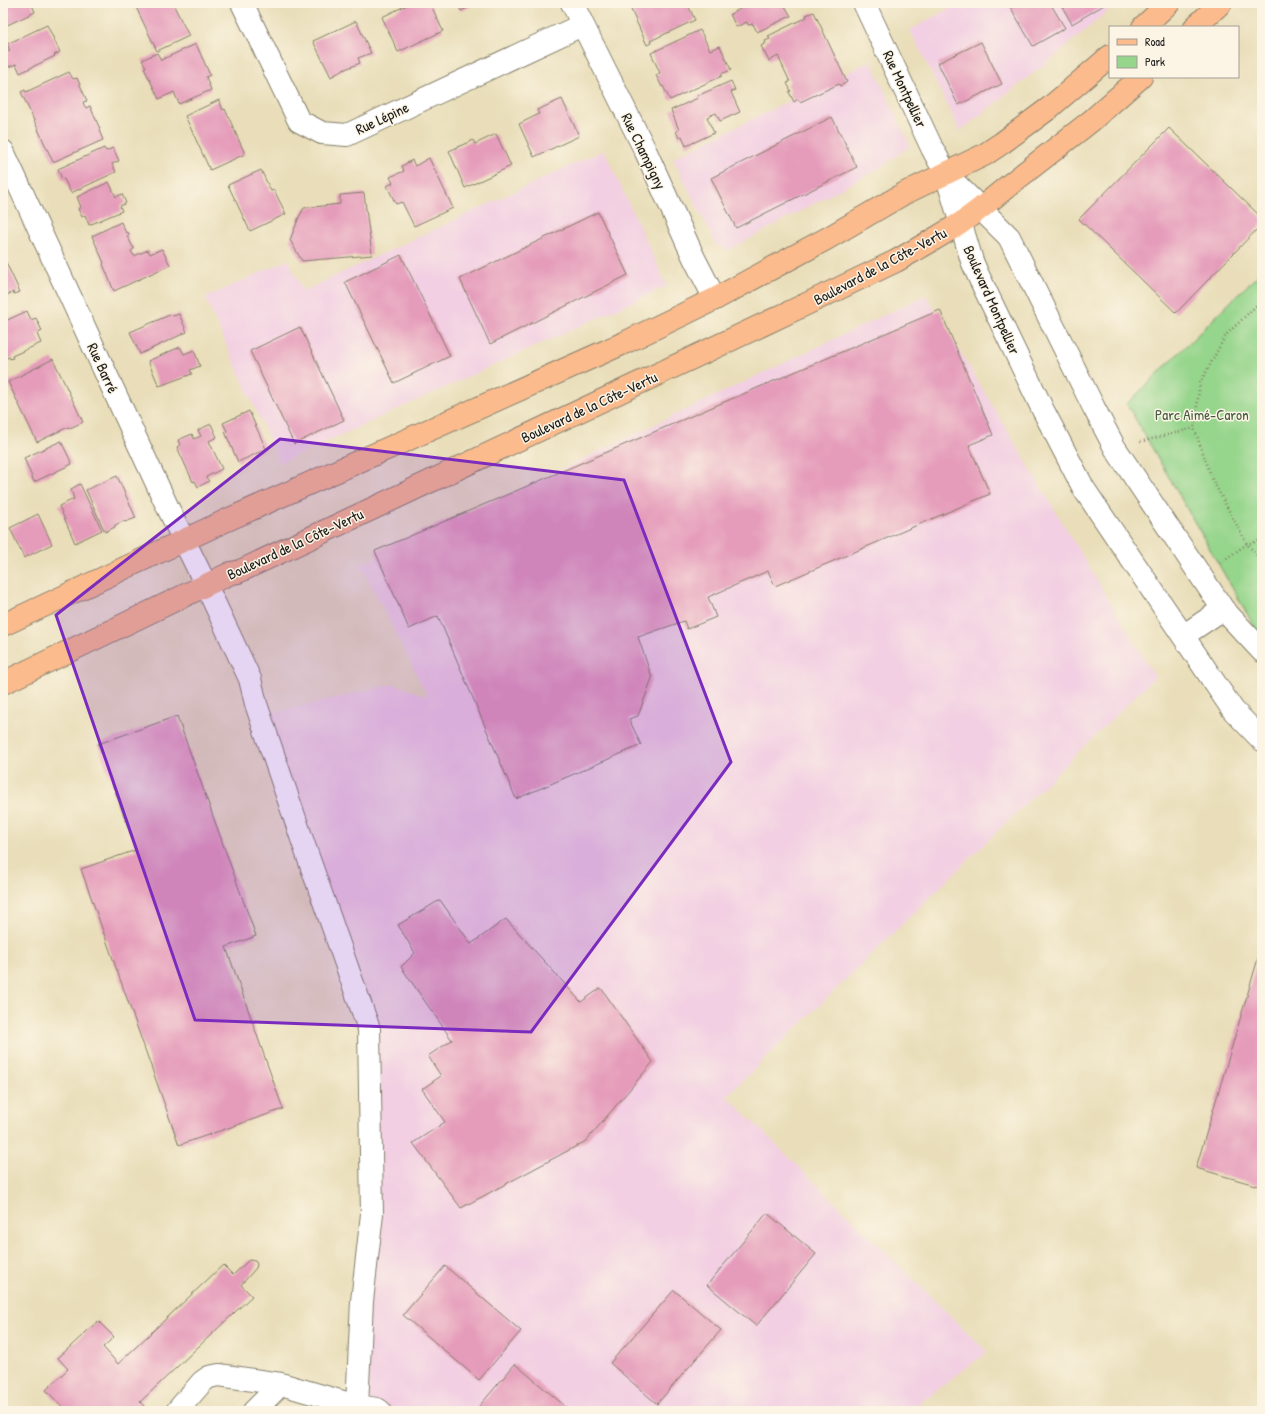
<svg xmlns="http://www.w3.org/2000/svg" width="1265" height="1414" viewBox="0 0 1265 1414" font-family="'Patrick Hand',sans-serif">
<rect width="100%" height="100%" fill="#fcf5e5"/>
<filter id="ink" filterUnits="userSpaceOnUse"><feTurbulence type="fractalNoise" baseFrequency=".025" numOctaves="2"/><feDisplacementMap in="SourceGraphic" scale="8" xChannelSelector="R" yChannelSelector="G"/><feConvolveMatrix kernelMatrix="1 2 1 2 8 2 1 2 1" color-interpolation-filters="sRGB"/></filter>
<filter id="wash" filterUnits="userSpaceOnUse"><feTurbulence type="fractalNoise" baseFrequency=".012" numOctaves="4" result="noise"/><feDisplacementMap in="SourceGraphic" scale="16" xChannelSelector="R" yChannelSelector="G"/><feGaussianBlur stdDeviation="0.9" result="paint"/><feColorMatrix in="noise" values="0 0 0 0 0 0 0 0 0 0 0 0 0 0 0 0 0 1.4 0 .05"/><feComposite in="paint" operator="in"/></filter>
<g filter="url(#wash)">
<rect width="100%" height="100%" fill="#e9deb9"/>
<path fill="#f2cfe2" d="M959,3H1117L1055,56L960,131L910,30Z
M871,61L910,146L878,169L729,250L717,246L673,158Z
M604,150L667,286L280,463L205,298L288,260L303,291Z
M926,295L1155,677L727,1096L987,1352L910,1411H372L360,1396L377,1031L266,715L394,684L428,697L361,565Z"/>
<path fill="#96d58c" stroke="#597854" d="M1262,271V640L1127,404Z"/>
<g id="blocks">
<path fill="#e59bba" d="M3,3H33V4L32,5L35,12L3,27Z
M134,3H181L174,6L189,36L157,51Z
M411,3H430L443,31L398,52L382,17Z
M457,3H478L461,11Z
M628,3H687L695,20L650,41L651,43L647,45Z
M752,3H783L791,16L757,32L753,24L748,25L747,22L736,27L730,14Z
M1008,3H1050L1065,28L1033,46Z
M1060,3H1103L1104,5L1072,24Z
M814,12L847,82L840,86L839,84L800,102L798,99L794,102L789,92L791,91L787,83L790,82L778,56L769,61L761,46L766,43L765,41L770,39L768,36L807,17L806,15Z
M356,21L371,53L358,58L360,63L343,70L331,77L313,41Z
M47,25L60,52L54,55L55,56L20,73L16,64L9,67L3,55L10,51L7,44Z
M700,30L710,50L720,46L731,70L721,74L722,76L670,100L663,86L662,87L656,75L660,73L651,53Z
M981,42L1002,84L958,105L938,63Z
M196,44L210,75L206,77L211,90L179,104L174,92L159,99L144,68L146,67L142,60L157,53L161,60Z
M69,72L73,79L77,78L87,101L83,102L84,105L86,108L90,106L100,129L99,130L103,140L53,162L21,92L25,90L26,92Z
M731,81L735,90L731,92L740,112L720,121L716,113L707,117L714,133L686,146L682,136L679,138L676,131L679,130L671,110L698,98L697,96Z
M562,99L579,136L534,157L519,124L539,114L537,110Z
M219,100L223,110L225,109L245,154L210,170L185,116Z
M832,117L857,167L736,228L711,178Z
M1169,128L1262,218V224L1176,313L1079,219Z
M496,134L511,166L465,188L449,151L473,140L475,144Z
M104,148L106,151L113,148L119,161L112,164L116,172L71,193L64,179H62L58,169Z
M429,158L453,208L414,226L402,202L396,204L387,186L393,183L390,177L404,171L402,166L412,160L415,166Z
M261,170L271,191L274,190L286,214L250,231L228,185Z
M109,182L116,197L122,194L126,203L120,206L122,211L89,225L85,215L82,217L78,209L81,207L77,197Z
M364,193L372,255L302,261L290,240L299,217L304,208L340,204V195Z
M598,212L628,275L490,344L460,279Z
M121,222L126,233L128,232L129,235L127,236L134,249L131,251L134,256L148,250L150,254L162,249L170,265L114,291L103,264L104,263L92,236Z
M401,255L450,356L394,383L345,282Z
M3,256L20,292L14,294L13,292L3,297Z
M940,310L993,435L969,445L990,494L775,586L768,571L708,597L716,617L687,629L684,621L638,637L652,678L638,716L629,719L641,745L516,799L438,616L409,629L375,551Z
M27,311L31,320L36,318L42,331L37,334L41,343L12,356L13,358L10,359L9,357L3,360V322Z
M172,314L173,316L179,314L187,332L140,354L130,332Z
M300,327L344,420L294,444L250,351Z
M180,347L184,354L194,350L200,366L190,370L192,374L159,386L148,361Z
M53,359L83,422L70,428L68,427L37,442L8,382Z
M249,411L266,449L238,462L225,432L227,431L223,423Z
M211,424L217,437L209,441L222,469L206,477L209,481L198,487L195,481L193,482L177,447L180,445L178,440L192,434L194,439L201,436L198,430Z
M61,441L72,464L34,482L24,458Z
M117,476L136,518L125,522L124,521L115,525V527L105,532L86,490Z
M80,484L102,530L75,543L59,506L74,499L71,489Z
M38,514L52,544L24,558L10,528Z
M177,716L256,936L226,947L283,1109L179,1145L81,869L136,850L98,744Z
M440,900L471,944L506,919L581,1002L601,988L653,1062L586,1141L461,1208L413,1143L445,1122L422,1089L441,1076L428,1056L452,1040L401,967L415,953L398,925Z
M1262,945V1187L1196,1168Z
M767,1213L816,1254L756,1326L707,1285Z
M249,1260L255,1261L257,1264L256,1268L241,1285L252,1296L140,1402L149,1411H66L46,1390L68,1369L58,1358L98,1321L114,1337L103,1347L118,1364L223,1265L233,1275Z
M445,1266L521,1331L479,1380L403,1315Z
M674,1290L721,1330L657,1404L610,1363Z
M515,1364L571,1411L476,1410Z"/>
</g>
</g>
<g filter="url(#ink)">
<use href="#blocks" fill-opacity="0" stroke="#827d6a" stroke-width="1"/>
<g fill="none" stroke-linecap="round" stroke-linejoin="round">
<defs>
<path id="minor" d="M242,3L299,121L322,133L347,135L582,25
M572,3L646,152L694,258L715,299
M864,3L932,148L946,174L972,261L978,275L1043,410L1084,489L1233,710L1262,740
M3,151L168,508L206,585L250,679L256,704L305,848L369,1029L372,1214L362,1301L357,1406L349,1411
M947,175L1009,237L1094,408L1115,448L1223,609L1262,651
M1183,636L1223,609
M177,1411L202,1382L209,1377L219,1375L281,1384L357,1406L377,1409L380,1411
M254,1411L281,1384"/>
<path id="major" d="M1143,27L1169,3
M1195,27L1221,3
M3,625L225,521L624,343L715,299L828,238L905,193L984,155L1002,143L1048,109L1110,56
M3,683L231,573L238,572L796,309L896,261L931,241L961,223L981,208L1013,182L1091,121L1141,77"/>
</defs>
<use href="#minor" stroke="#827d6a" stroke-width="24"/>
<use href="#major" stroke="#827d6a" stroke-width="24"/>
<path stroke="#827d6a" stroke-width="2.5" stroke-dasharray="1 3" stroke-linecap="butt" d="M1262,300L1226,335L1200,383L1194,428L1213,481L1247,544L1262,561
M1140,442L1194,428
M1220,563L1247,544L1262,540"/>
<use href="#minor" stroke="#fff" stroke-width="22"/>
<use href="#major" stroke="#fbbb8d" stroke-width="22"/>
</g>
</g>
<path fill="#7b2cbf" fill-opacity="0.2" stroke="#7b2cbf" stroke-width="3" stroke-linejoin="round" d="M280,439L624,480L731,762L531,1032L195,1020L56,615Z"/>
<g text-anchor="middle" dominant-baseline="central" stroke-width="3" stroke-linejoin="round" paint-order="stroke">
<g font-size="15" fill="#1c1c1c" stroke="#fcf5e5">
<text transform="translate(905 89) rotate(65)">Rue Montpellier</text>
<text transform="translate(382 118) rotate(-25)">Rue Lépine</text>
<text transform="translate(644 151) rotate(64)">Rue Champigny</text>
<text transform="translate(880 266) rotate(-28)">Boulevard de la Côte-Vertu</text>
<text transform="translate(992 300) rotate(66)">Boulevard Montpellier</text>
<text transform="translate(103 368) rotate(65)">Rue Barré</text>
<text transform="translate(589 407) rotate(-25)">Boulevard de la Côte-Vertu</text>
<text transform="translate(295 544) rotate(-25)">Boulevard de la Côte-Vertu</text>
</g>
<g font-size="15" fill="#475d43" stroke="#fcf5e5">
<text x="1202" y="414">Parc Aimé-Caron</text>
</g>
</g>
<rect width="1265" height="1414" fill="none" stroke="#fcf5e5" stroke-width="16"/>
<rect x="1109" y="26" width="130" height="52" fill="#fcf5e5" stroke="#a29e95"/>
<rect x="1117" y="39" width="20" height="6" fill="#fbbb8d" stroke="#a29e95"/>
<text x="1145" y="46" font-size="12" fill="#1c1c1c">Road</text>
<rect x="1117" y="56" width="20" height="12" fill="#96d58c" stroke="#a29e95"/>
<text x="1145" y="66" font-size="12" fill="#1c1c1c">Park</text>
</svg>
